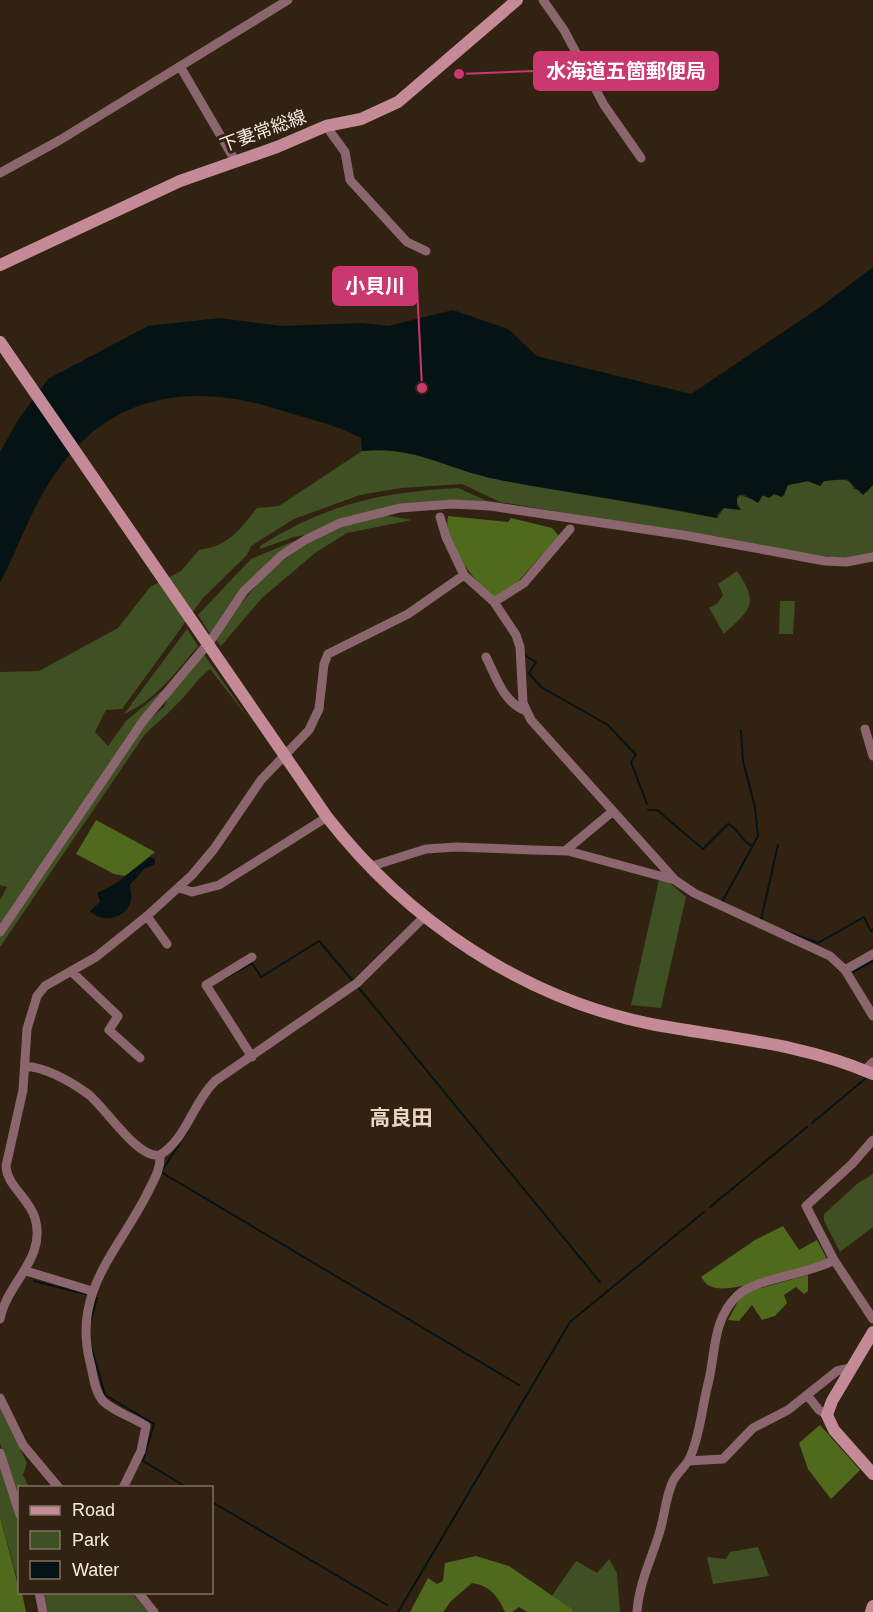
<svg xmlns="http://www.w3.org/2000/svg" width="873" height="1612" viewBox="0 0 873 1612" font-family="Helvetica,'Noto Sans JP',sans-serif">
<rect width="100%" height="100%" fill="#322212"/>
<path fill="#3f5022" d="M382,449L425,456L491,478L717,518L724,508L740,509L736,500L740,495L759,502L764,494L769,498L774,494L784,496L788,485L808,481L820,486L824,481C836,479 850,476 854,489L867,492L873,485V553L853,558L830,557L500,502L462,484L401,488L360,495L294,519L251,546L247,555L203,598L122,709L106,710L95,732L108,746L126,721L164,689L0,928V900L7,887L0,885V672L39,671L118,628L150,587L181,571L199,550C228,546 240,530 257,508L279,506L362,451Z
M458,488L492,503L399,505L352,517L311,534L294,537L260,549V546C326,504 381,492 458,488Z
M380,514L412,520L347,533L315,553L262,598L221,646L216,640C260,570 300,537 380,514Z
M294,541L297,543L230,605L210,634L198,615L251,559Z
M737,571C760,605 750,609 724,634L709,608L718,603L723,595L718,584Z
M780,601H795L793,634H779Z
M187,629L198,646C178,670 154,702 124,714Z
M203,653L249,719L210,669C195,680 188,695 174,707C164,718 153,725 143,737L0,947V936L148,721L165,706L167,695Z
M659,880L670,883L686,897L661,1008L631,1005Z
M873,1174V1227L840,1252L824,1221V1214L857,1184Z
M0,1409L27,1463L23,1475L29,1487L20,1488L19,1503L0,1443Z
M0,1464L19,1526V1585L0,1517Z
M758,1547L769,1576L713,1584L707,1557L726,1559L730,1552Z
M609,1559L617,1573L620,1612H572L573,1610L551,1597L576,1561L597,1573Z
M44,1593H132L148,1612H48Z"/>
<path fill="#4f6a1d" d="M448,516L508,522L511,518L552,528L559,536L513,587L495,599C475,580 442,545 448,516Z
M96,820L155,852L125,876L114,874L76,854Z
M783,1226L799,1250L817,1240L827,1259C802,1268 741,1292 716,1288C709,1287 704,1282 701,1277L755,1240Z
M808,1275V1291L804,1294L796,1287L784,1295L787,1303L775,1316L762,1320L752,1305L739,1321L728,1320L740,1298L747,1292Z
M820,1425L860,1470L831,1499L808,1469L799,1443Z
M0,1517L20,1592L22,1593L26,1612H0Z
M476,1556L509,1566L573,1610L572,1612H527L519,1607L512,1612H505C498,1596 489,1585 472,1583L451,1601L443,1612H410L428,1578L437,1584L443,1581L445,1563Z"/>
<path fill="#051315" d="M873,267V485L863,495L847,479L824,481L820,486L808,481L788,485L782,497L774,494L769,498L762,495L758,503L744,494L737,496V505L741,510L724,508L717,514V518C644,502 569,494 495,479C446,469 416,446 362,451L361,438C335,424 308,419 280,410C192,382 110,393 55,474C31,508 19,547 0,583V452L18,420L48,379L148,326L219,318L281,326L363,323L388,326L453,310L508,329L537,356L691,394L819,308Z
M150,857L155,859V864L144,869L130,885C130,890 132,896 131,900C127,919 102,924 90,911L100,902L97,893L115,884Z"/>
<g fill="none" stroke-linecap="round" stroke-linejoin="round">
<path stroke="#051315" stroke-width="2" d="M524,655L536,662L529,673L541,687L608,725L636,755L631,762L647,804
M648,810H657L703,849L728,824C740,829 739,840 752,846
M722,902L758,836L755,807L743,761L741,730
M761,920L778,845
M786,931L818,943L864,917L871,931L873,929
M853,972L873,961
M224,979L252,963L261,977L319,941L352,980
M359,988L600,1282
M812,1123L865,1079
M188,1131L161,1172L519,1385
M710,1207L807,1127
M34,1281L85,1294
M91,1320L97,1298
M92,1349L105,1395L154,1424L143,1461L188,1488
M212,1502L387,1605
M398,1612L570,1322L704,1212"/>
<path stroke="#8b666e" stroke-width="9" d="M543,0L564,30L604,105L641,158
M181,68L236,162
M326,126L345,152L350,180L407,242L426,251
M0,173L60,140L288,0
M440,517L446,537L464,575L494,602L516,635L520,647L523,703L531,720L675,880L694,893L830,956L845,970L873,1016
M494,602L524,583L570,529
M486,657C496,677 503,702 526,711
M865,729L873,756
M565,851L613,811
M369,867L426,849L456,847L533,850L568,851L675,880
M180,888L192,892L219,885L327,817
M147,916L167,944
M0,932L143,721L211,640L244,591L282,555L305,540L340,523L400,508L453,504L490,506L689,536L825,561L846,562L873,557
M845,970L873,954
M72,972L118,1016L109,1030L140,1058
M252,1057L206,985L252,957
M25,1066C47,1068 70,1081 88,1094C105,1107 138,1160 160,1155C187,1138 192,1104 215,1081L357,983L424,917
M865,1070L873,1062
M873,1140L852,1164L806,1206L834,1260L873,1319
M26,1271L92,1291
M0,1319C7,1282 47,1259 35,1218C29,1198 7,1186 6,1166L23,1090L27,1029L37,996L45,986L96,957L147,916L192,875L214,849L261,780L309,730L319,709L324,664L328,654L408,614L464,575
M807,1395L819,1410L827,1415
M0,1398L23,1445L59,1488
M0,1453L20,1515
M688,1461L723,1459L753,1428L788,1410L837,1371L850,1368
M123,1488L141,1451L146,1426C133,1417 114,1412 103,1401C94,1391 93,1373 90,1362C72,1292 118,1251 147,1194C153,1181 161,1170 160,1155
M39,1592L43,1612
M138,1592L154,1612
M637,1612C639,1583 651,1560 659,1534C665,1516 665,1498 673,1481C678,1471 688,1465 691,1455C700,1434 702,1407 708,1384C716,1353 712,1320 737,1296C755,1278 808,1275 834,1260"/>
<path stroke="#c58a97" stroke-width="12" d="M0,265L180,181L277,147L326,126L361,119L398,102L517,0
M0,342L327,817C407,920 522,998 651,1024C725,1038 803,1043 873,1074
M873,1332L832,1401L827,1415L834,1430L873,1474
M871,1612L873,1606"/>
</g>
<g text-anchor="middle" dominant-baseline="central" stroke-width="6" stroke-linejoin="round" paint-order="stroke">
<g font-size="18" fill="#f6ebe0" stroke="#322212">
<text transform="translate(263 131) rotate(-20)">下妻常総線</text>
</g>
<g font-size="21" font-weight="bold" fill="#edd7c3" stroke="#322212">
<text x="401" y="1117">高良田</text>
</g>
</g>
<path fill="none" stroke="#ca386f" stroke-width="2" d="M459 74L534 71M422 388L417 286"/>
<g fill="#ca386f" stroke="#322212" stroke-width="2">
<circle cx="459" cy="74" r="6"/>
<circle cx="422" cy="388" r="6"/>
</g>
<g fill="#ca386f" stroke="#ca386f" stroke-width="2">
<rect x="534" y="52" width="184" height="38" rx="6"/>
<rect x="333" y="267" width="84" height="38" rx="6"/>
</g>
<g font-size="20" text-anchor="middle" font-weight="bold" fill="#fff">
<text x="626" y="78">水海道五箇郵便局</text>
<text x="375" y="293">小貝川</text>
</g>
<rect x="18" y="1486" width="195" height="108" fill="#322212" stroke="#807264" stroke-width="1.5"/>
<rect x="30" y="1506" width="30" height="9" fill="#c58a97" stroke="#807264" stroke-width="1.5"/>
<text x="72" y="1516" font-size="18" fill="#f6ebe0">Road</text>
<rect x="30" y="1531" width="30" height="18" fill="#3f5022" stroke="#807264" stroke-width="1.5"/>
<text x="72" y="1546" font-size="18" fill="#f6ebe0">Park</text>
<rect x="30" y="1561" width="30" height="18" fill="#051315" stroke="#807264" stroke-width="1.5"/>
<text x="72" y="1576" font-size="18" fill="#f6ebe0">Water</text>
</svg>
